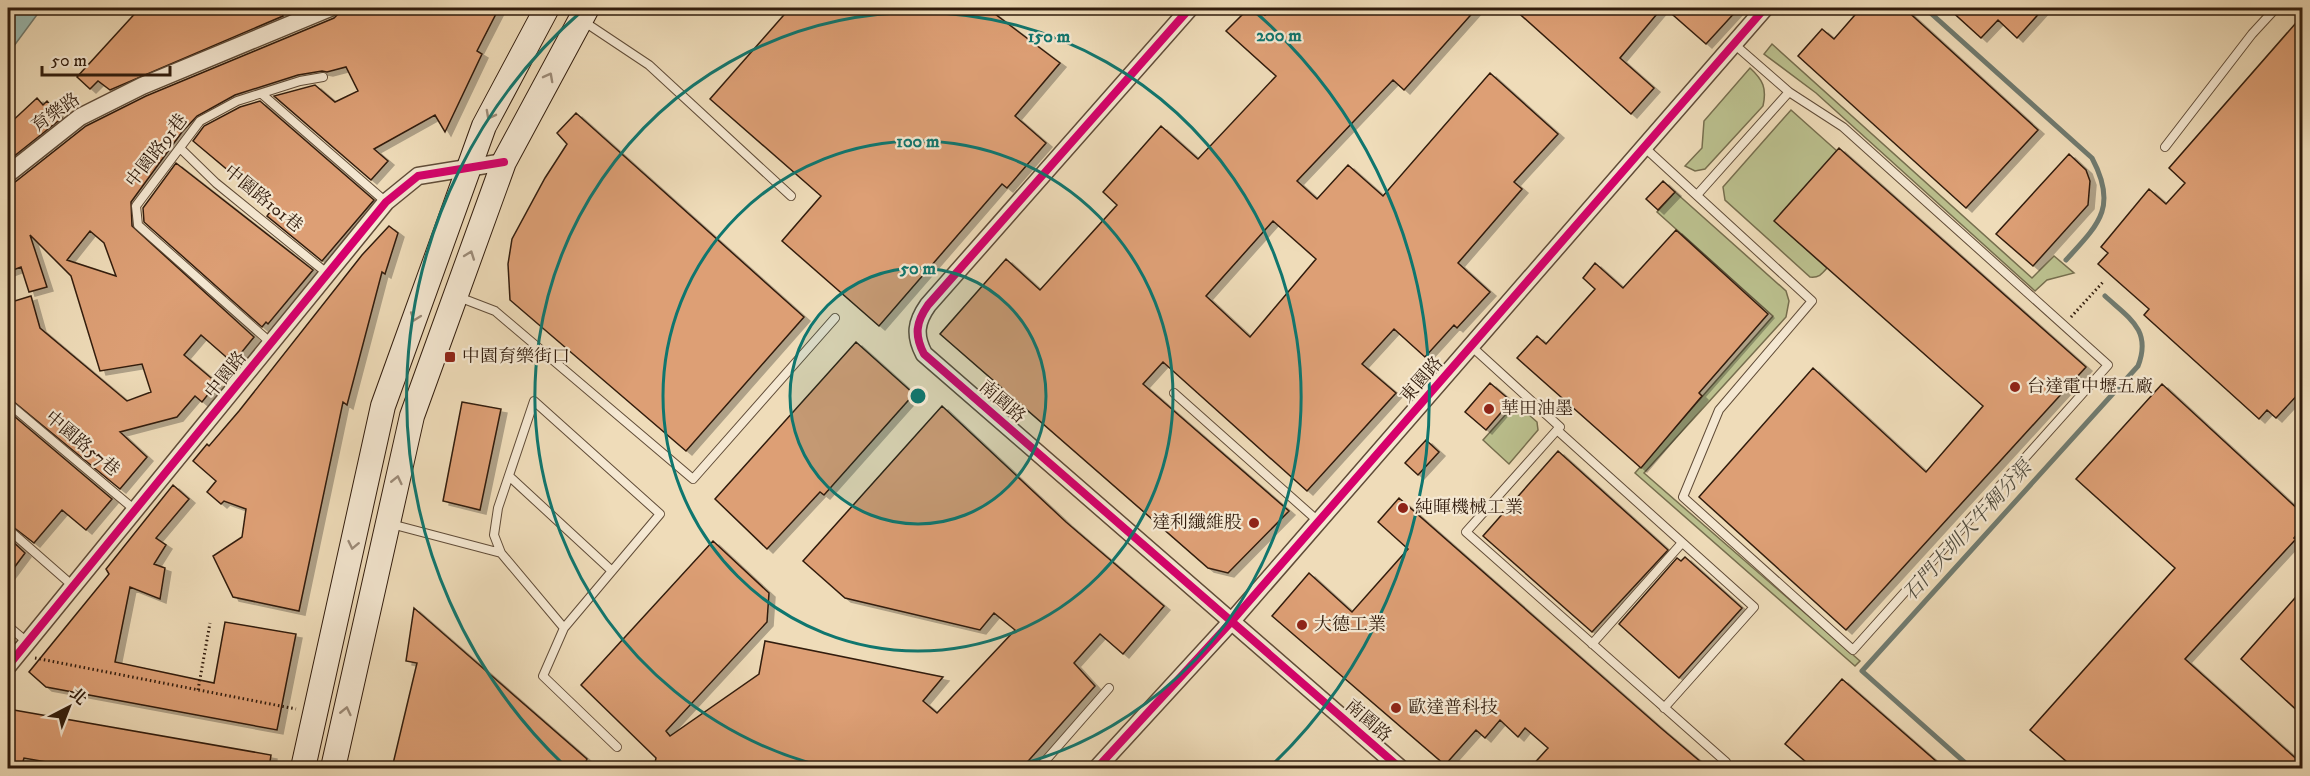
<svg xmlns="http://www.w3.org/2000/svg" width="2310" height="776" viewBox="0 0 2310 776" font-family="'IM FELL DW Pica','Noto Serif TC',serif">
<defs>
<filter id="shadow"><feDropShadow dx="6" dy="4" stdDeviation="0" flood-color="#0004"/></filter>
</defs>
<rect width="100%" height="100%" fill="#efdcb9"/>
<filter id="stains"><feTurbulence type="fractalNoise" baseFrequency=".00333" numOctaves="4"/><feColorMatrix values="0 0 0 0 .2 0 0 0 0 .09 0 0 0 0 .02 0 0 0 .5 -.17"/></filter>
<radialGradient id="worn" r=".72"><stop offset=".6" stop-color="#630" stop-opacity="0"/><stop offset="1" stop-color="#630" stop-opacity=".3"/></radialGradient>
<path fill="#bbc08e" stroke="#766e4e" stroke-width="1.5" d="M1772,44L2032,278L2054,256L2074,273L2047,280L2035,291L1816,93L1764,54Z
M1750,68C1763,80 1767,88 1763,106L1705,169L1695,171L1685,166L1702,148L1704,121Z
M1791,110L1837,151L1775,221L1827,268C1822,274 1819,278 1810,277L1725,200L1723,187Z
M1675,192L1786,291L1789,301L1786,317L1644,473L1860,661L1855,666L1635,473L1773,316L1657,212Z
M1516,403L1537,422L1538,430L1509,464L1483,440Z"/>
<path fill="#9abbb2" stroke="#707b70" stroke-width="1.5" d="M8,8H42L8,54Z"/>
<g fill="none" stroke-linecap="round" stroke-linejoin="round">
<path stroke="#707b70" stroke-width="5" d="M1925,8L2092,158C2118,207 2099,224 2066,260
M1971,768L1862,671L2138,366C2152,330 2129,318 2105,296"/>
</g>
<path fill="#dd9f74" stroke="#311c0d" stroke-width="1.5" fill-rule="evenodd" filter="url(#shadow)" d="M140,8H155L161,14L194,8H279L283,16L110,90L98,81L90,89L77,77Z
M344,8H499L477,51L482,54L445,132L435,115L374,149L388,161L371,180L274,96L315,85L335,102L358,91L346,67L327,72L322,71L298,75L235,95L197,116L182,132L131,202L132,226L254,337L233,363L201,335L184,355L217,383L202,402L195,396L177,417L120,432L147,457L120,489L8,397V303L31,296L40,328L127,401L151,392L142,364L100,371L71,276L30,235L47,287L29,292L21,267L8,272V184L15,182L86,126L146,96L334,18ZM90,231L104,243L116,276L67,260Z
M790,8H987L1060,63L1015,116L1046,143L1007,188L1002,184L879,326L782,241L821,196L710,99Z
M1249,8H1255L1265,15L1273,8H1477L1404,90L1393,80L1297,181L1317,199L1348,165L1383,196L1490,73L1558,134L1514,182L1522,189L1458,263L1490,292L1457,328L1454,325L1425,357L1394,329L1362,364L1396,393L1307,491L1163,362L1143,384L1289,511L1228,573L1208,568L940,334L1006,259L1040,290L1117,205L1103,192L1161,126L1198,159L1276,76L1226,31ZM1273,221L1316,259L1250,337L1206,296Z
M1513,8H1662L1620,58L1654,88L1631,114Z
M1665,8H1739L1706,44Z
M1861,8H1904L2038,130L1966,208L1798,56L1822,29L1834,39Z
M1948,8H2044L2017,38L1998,20L1981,38Z
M2302,16V390L2276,418L2267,410L2259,419L2144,315L2149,309L2098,264L2108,253L2101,247L2149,189L2166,204L2185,183L2169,168Z
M37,98L43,105L47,101L62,118L8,161V125Z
M260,101L374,200L322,261L267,216L273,208L193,141L204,126L240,107Z
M576,113L804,317L686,451L510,300L508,264L512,239L545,178L567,144L557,133Z
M1839,148L2086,367L1846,630L1699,497L1813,368L1926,472L1983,406L1774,221Z
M2069,154L2086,170L2090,181L2088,205L2033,266L1996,234Z
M176,163L313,270L268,324L266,322L262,327L144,222L143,208Z
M1663,181L1675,192L1658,210L1646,199Z
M389,226L398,233L385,274L382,272L347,405L343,402L299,611L233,597L213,556L242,537L246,509L224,501L221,504L207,492L216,481L193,461L207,444L209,446L239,411L362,255Z
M1676,230L1768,314L1699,393L1702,396L1641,468L1517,358L1537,336L1546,344L1595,289L1583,278L1595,263L1623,288Z
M856,342L914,394L824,495L820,492L767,549L715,499Z
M1490,383L1511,401L1486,430L1465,412Z
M2162,384L2302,513V528L2294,538L2296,539L2185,659L2302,764V768H2074L2030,730L2175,568L2076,479Z
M462,402L501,409L480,510L443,501Z
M942,406L1066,522L1164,606L1123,654L1100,634L1074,663L1095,686L1022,768H654L656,758L581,685L713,541L769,593L767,622L666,731L670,736L759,674L765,641L943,677L923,701L937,713L1015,630L994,613L980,630L845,598L803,561Z
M8,411L112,499L86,530L62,510L34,543L8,523Z
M1426,440L1439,452L1418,475L1405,463Z
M1558,451L1668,550L1592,632L1483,536Z
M173,485L189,499L156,538L166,545L154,564L165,568L160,599L130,587L115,662L214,683L225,622L296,634L277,730L46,687L29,672L109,574L106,569Z
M1399,498L1662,729L1708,768H1530L1548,748L1525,728L1518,737L1500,720L1485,738L1476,730L1445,765L1272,616L1309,573L1352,612L1408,549L1378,522Z
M8,537L25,553L8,576Z
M1685,557L1742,608L1679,678L1619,624L1677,558L1681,561Z
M2302,590V715L2241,659Z
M414,608L587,759L583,768H392L417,663L406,661Z
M1842,679L1944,768H1813L1785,744Z
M8,709L271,755L269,768H176L157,765V768H81L24,758L21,768H8Z"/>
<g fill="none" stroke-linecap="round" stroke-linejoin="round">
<defs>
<path id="lane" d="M583,21L649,65L791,196
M263,95L386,202
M1644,147L1812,301L1719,410L1683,497L1853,650L2108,365L1843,127L1789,92L1734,44
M2165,147L2252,34L2276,8
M180,148L216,183L328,274
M1697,195L1789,92
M456,296L495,311L693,479L835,318
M271,343L138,225L136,206L200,121L237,101L300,81L323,77
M1471,346L1560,427L1557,430L1754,607L1664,708
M1174,393L1318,521
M8,403L135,510
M1557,430L1466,532L1726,762
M509,476L612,571
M391,524L501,553
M8,529L73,586
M8,626L27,642
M564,628L501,553L494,535L498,508L534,401L660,514L564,628L543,676L617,747
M1592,644L1681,544
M1039,768L1109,688
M1780,768H1781"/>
<path id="street" d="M1190,8L928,305C916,322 914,335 924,354L1400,768
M8,174L80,117L142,86L330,8
M8,666L386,202L418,176L504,162
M1097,768L1231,622L1765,8"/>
<path id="secondary" d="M303,768L383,406L484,126L547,8
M333,768L412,416L504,162L587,8"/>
</defs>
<use href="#lane" stroke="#604c38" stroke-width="10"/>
<use href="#street" stroke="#604c38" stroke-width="19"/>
<use href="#secondary" stroke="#311c0d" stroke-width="26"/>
<path stroke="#311c0d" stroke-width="3" stroke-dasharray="1.5 3" stroke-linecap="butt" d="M2071,317L2104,281
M35,658L296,709
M198,690L210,623"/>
<use href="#lane" stroke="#f5e8d2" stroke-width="8"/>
<use href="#street" stroke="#f5e8d2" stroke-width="16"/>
<use href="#secondary" stroke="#f5e8d2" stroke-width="24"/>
<defs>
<path id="cycleway" d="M1190,8L928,305C916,322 914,335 924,354L1400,768
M8,666L386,202L418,176L504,162
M1097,768L1231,622L1765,8"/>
</defs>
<use href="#cycleway" stroke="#f5e8d2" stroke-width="11"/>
<use href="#cycleway" stroke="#d6006c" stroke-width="8"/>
</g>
<defs><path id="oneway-chevron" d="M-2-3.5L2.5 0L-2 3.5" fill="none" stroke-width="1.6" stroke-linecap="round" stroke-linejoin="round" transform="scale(1.5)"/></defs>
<g stroke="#9d8c79">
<use href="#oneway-chevron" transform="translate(549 77) rotate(-62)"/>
<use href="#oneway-chevron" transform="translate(490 115) rotate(118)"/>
<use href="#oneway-chevron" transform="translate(470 255) rotate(-70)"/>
<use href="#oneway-chevron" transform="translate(415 317) rotate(110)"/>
<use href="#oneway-chevron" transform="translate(397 480) rotate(-77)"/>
<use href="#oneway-chevron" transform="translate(353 545) rotate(102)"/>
<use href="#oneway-chevron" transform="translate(346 711) rotate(-77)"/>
</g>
<circle cx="918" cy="396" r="128" fill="#0f766e" fill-opacity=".12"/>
<g fill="none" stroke="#0f766e" stroke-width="3">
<circle cx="918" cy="396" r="128"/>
<circle cx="918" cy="396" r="255"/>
<path d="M829 768A383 383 0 1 1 1007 768"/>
<path d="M566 767A511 511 0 0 1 583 10M1253 10A511 511 0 0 1 1270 767"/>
</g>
<g fill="#8f2418" stroke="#f5e8d2" stroke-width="2">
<rect x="444" y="351" width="12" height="12" rx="3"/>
<circle cx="2015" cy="387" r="6"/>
<circle cx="1489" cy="409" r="6"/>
<circle cx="1403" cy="508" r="6"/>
<circle cx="1254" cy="523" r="6"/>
<circle cx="1302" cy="625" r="6"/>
<circle cx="1396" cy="708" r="6"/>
</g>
<g text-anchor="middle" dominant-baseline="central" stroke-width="4.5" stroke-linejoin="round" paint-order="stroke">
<g font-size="18" fill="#311c0d" stroke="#f5e8d2">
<text transform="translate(56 113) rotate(-35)">育樂路</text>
<text transform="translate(157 151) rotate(-52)">中園路91巷</text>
<text transform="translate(263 199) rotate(39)">中園路101巷</text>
<text transform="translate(226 375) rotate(-51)">中園路</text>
<text transform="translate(1422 380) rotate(-49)">東園路</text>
<text transform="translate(1002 402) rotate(41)">南園路</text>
<text transform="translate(82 444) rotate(40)">中園路57巷</text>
<text transform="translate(1368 721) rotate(41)">南園路</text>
</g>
<g font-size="18" fill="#311c0d" stroke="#f5e8d2" text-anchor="start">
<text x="462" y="357">中園育樂街口</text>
<text x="2027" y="387">台達電中壢五廠</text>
<text x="1501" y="409">華田油墨</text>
<text x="1415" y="508">純暉機械工業</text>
<text x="1242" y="523" text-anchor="end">達利纖維股</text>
<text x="1314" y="625">大德工業</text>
<text x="1408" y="708">歐達普科技</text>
</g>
<g font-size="20" font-style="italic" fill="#504c3f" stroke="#f5e8d2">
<text transform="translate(1968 531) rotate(-48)">石門大圳大牛稠分渠</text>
</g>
</g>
<circle cx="918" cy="396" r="9" fill="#0f766e" stroke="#f5e8d2" stroke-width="3"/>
<g font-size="18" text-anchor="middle" font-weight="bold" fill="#0f766e" stroke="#f5e8d2" stroke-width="4.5" stroke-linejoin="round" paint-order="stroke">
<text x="1279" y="41">200 m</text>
<text x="1049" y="42">150 m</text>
<text x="918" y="147">100 m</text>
<text x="918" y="274">50 m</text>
</g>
<rect width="2310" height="776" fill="none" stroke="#efdcb9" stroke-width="30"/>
<rect x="9" y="9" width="2292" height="758" fill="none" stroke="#311c0d" stroke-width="3"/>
<rect x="15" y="15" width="2280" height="746" fill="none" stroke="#311c0d" stroke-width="1.5"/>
<g transform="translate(69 707) rotate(42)" stroke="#f5e8d2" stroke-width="4.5" paint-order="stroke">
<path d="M0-4.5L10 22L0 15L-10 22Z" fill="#311c0d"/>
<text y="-9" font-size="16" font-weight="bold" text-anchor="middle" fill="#311c0d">北</text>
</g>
<path d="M42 66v9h128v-9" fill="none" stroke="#311c0d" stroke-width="3"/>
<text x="51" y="66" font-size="18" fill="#311c0d" stroke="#f5e8d2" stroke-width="4.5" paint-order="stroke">50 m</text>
<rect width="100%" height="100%" filter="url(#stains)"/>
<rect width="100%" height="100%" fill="url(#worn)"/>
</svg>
